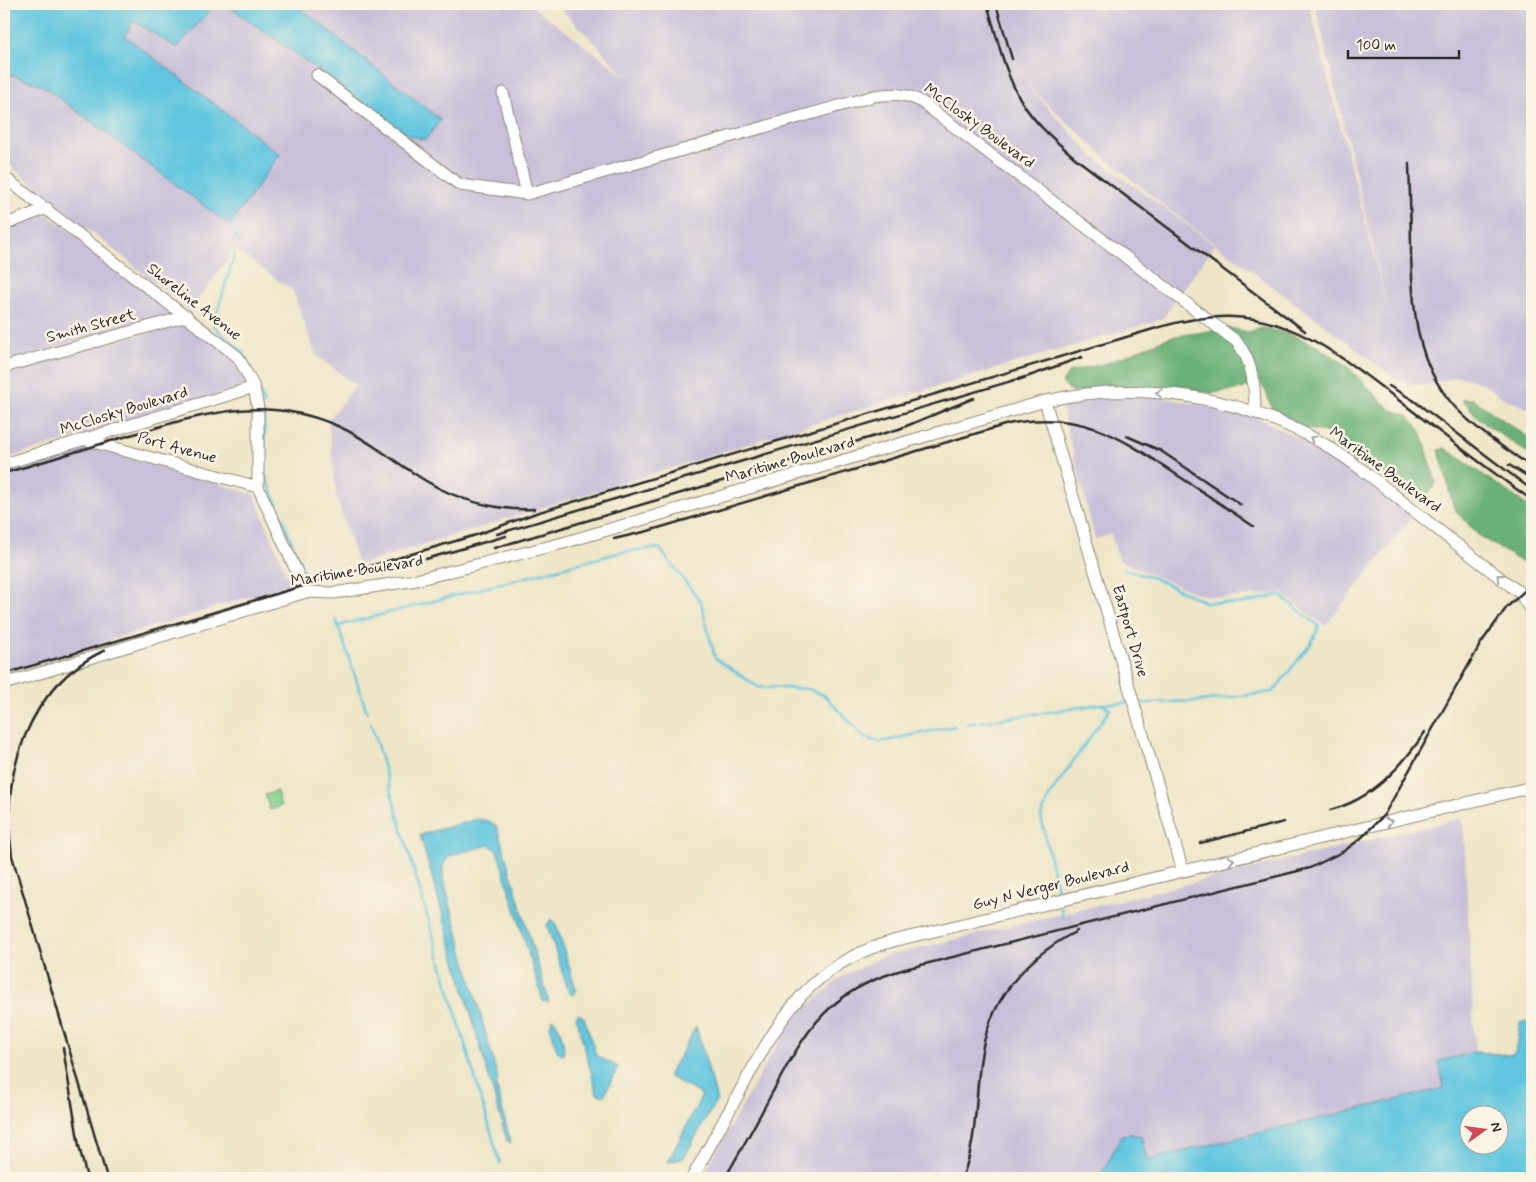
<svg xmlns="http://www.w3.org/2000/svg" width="1536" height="1182" viewBox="0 0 1536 1182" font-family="Mynerve,sans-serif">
<rect width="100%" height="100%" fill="#fcf5e5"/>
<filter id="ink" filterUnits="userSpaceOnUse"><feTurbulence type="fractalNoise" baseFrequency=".02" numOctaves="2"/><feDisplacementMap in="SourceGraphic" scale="10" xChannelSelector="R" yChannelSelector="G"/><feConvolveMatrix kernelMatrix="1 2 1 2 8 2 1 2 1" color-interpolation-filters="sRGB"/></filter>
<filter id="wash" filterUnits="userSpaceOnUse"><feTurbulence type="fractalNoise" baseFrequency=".0096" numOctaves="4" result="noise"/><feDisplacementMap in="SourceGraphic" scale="20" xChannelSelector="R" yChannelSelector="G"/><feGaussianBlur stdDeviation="1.12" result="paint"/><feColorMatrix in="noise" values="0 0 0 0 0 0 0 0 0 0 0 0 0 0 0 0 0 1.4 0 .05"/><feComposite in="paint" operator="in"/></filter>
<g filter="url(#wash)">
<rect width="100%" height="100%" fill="#eee6c7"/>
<path fill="#c8bfd8" d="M215,4H226L275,39L299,7L295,4H529L627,77L557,4H1309L1392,326L1315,4H1532V410L1503,398L1484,384L1459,376L1426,385L1407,384L1406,380L1401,382L1167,208L1108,160L1024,82L1094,157L1215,245L1162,319L818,422L358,565L337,499L328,420L356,386L315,354L293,291L235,249L190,311L4,161V72L43,86L280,154L125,37L133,21L177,48Z
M43,215L50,216L168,306L170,315L4,363V229Z
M186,322L230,356L238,366L246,386L4,459V372Z
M1145,394L1255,416L1354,468L1413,516L1325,626L1282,593L1223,598L1198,594L1119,560L1111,534L1095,539L1060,401Z
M85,445L254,494L290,584L4,673V470Z
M1463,818L1475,1052L1439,1061L1444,1088L1147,1160L1118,1141L1102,1176L1106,1178H701L790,1022L841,977L882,957Z"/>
<path fill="#83ce8c" stroke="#577c5c" d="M277,791L281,806L270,810L265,795Z"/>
<path fill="#6ab178" stroke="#4a6e52" d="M1229,328L1248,332L1263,328L1293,335L1318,347L1345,364L1391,410L1407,415L1416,425L1422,433L1436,482L1431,491L1419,499L1407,495L1382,471L1371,470L1352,462L1340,446L1325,432L1303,428L1285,418L1272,408L1266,392L1259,380L1242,389L1211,393L1180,388L1133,387L1072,392L1062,383L1069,372L1107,363L1170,337Z
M1462,399H1473L1532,440V456L1480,420Z
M1445,448L1532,509V568L1479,536L1454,509L1439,450Z"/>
<path fill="#61c6df" stroke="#467885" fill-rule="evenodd" d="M4,4H215L177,48L133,21L125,36L280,154L230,225L43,86L4,72Z
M226,4H295L441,120L425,140L409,135Z
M477,819L489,821L497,827L549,1002L543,1001L497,850L489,845L449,856L443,866V878L498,1078L496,1085L511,1143L507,1141L420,835Z
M551,919L556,924L576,989L573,995L569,993L547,925Z
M578,1014L584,1017L596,1055L618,1067L604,1096L597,1094L576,1017Z
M553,1019C560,1024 566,1047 563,1055L557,1051L550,1026Z
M1532,1019V1178H1106L1101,1175L1122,1135L1132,1134L1141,1137L1147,1160L1444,1088L1439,1061L1475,1052L1512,1055L1515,1053L1520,1023ZM1498,1114V1144H1468V1114Z
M696,1026L717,1100L683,1159L668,1162L702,1095L668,1076C677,1059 688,1044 696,1026Z"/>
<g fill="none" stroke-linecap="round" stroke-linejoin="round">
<path stroke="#61c6df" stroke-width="2.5" d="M230,223L239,242
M235,253L213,326L243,352L249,366
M260,391L264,404
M264,414L265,474L306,578
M1123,569L1154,578L1205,602L1240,604L1280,595L1319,626L1312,642L1273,692L1201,701L1142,703
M336,619L367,712
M338,626L622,552L659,548L701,602L715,658L758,687L809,689L825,696L865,738L880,742L955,726
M1102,704L1126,703
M371,724L500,1163
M967,724L1101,704L1110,709L1051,793L1041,816L1058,895
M1061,907L1063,918
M501,1174V1178"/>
</g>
</g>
<g filter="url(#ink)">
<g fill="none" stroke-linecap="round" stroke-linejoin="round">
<defs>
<path id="minor" d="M317,75L460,185L527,194L503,93
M4,177L238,357L254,387L258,408V487L306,592
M527,194L874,96C892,93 907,93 923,103L1236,341C1253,361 1255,386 1255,412
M4,225L47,208
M4,367L187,316
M1045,401L1183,871
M86,440L258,487
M4,464L254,387
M4,684L306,592L334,593L416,580L563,543L1045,401C1139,379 1241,396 1324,444C1354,462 1382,485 1409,507C1446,536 1483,565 1520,593L1532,612
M692,1178C709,1147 727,1115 744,1084C781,1015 813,963 893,941L1532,787"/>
</defs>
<use href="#minor" stroke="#8c8879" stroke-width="13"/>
<use href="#minor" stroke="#fff" stroke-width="11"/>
<path stroke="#2b2b2b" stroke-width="2.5" d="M987,4C997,36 1004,73 1022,102C1035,124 1056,141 1075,158L1305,331
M996,4L1012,59
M1409,164C1410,195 1411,225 1411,256C1413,311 1416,363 1454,406C1476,430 1506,449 1532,467
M1018,380L1082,357
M1389,386L1413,400L1532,490
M1127,436L1161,451L1241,505
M1509,465L1532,479
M4,473C47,461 90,447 134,434C202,414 263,395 333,424C367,438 394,462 426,481C457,500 497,511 534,509
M497,534L1025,377
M614,539L648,531L1008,424C1082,410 1119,436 1177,475C1203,492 1228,509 1253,526
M494,548L899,429L974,398
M426,559L506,536
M105,650C27,687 0,775 12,856L106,1174
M4,674L476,535L536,513L1160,327C1268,296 1320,340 1401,402C1444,435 1487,469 1532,500
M1330,810C1372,800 1402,766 1425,732
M1200,843L1284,822
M63,1048L79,1146L87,1178
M725,1178C741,1150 756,1123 771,1095C807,1028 828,991 905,969L1310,868L1344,851L1359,840L1384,815L1481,643L1507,607L1532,584
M962,1178C979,1137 974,1095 982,1051C992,996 1028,956 1077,931"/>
</g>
<defs><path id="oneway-chevron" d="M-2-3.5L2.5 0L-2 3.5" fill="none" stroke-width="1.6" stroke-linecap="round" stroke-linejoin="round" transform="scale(1.25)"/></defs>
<g stroke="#a0a0a0">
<use href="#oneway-chevron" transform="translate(1159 393) rotate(-174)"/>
<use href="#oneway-chevron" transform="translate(1313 439) rotate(-151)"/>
<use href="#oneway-chevron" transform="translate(1500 577) rotate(-143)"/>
<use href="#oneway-chevron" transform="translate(1389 822) rotate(-14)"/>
<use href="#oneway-chevron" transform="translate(1231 860) rotate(-13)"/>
</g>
</g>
<g text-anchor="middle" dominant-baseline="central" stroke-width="5" stroke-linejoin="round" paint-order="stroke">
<g font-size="16" fill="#2b2b2b" stroke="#fcf5e5">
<text transform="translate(979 126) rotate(36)">McClosky Boulevard</text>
<text transform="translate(194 302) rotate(38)">Shoreline Avenue</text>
<text transform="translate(91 326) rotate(-15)">Smith Street</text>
<text transform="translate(124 411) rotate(-17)">McClosky Boulevard</text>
<text transform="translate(177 448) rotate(15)">Port Avenue</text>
<text transform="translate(790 460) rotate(-16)">Maritime Boulevard</text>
<text transform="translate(1385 470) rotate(36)">Maritime Boulevard</text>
<text transform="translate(357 571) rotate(-9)">Maritime Boulevard</text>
<text transform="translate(1130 631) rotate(74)">Eastport Drive</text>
<text transform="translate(1051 886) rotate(-14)">Guy N Verger Boulevard</text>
</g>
</g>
<rect width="1536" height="1182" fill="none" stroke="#fcf5e5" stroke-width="20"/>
<g transform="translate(1484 1130) rotate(76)"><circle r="24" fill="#fcf5e5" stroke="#a8a49b"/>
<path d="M0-4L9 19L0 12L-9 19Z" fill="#d1495b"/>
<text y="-8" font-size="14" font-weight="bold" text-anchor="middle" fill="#2b2b2b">N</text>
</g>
<path d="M1348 50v8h111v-8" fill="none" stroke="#2b2b2b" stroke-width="2.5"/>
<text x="1356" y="50" font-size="15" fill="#2b2b2b" stroke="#fcf5e5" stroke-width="4" paint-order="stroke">100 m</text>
</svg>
